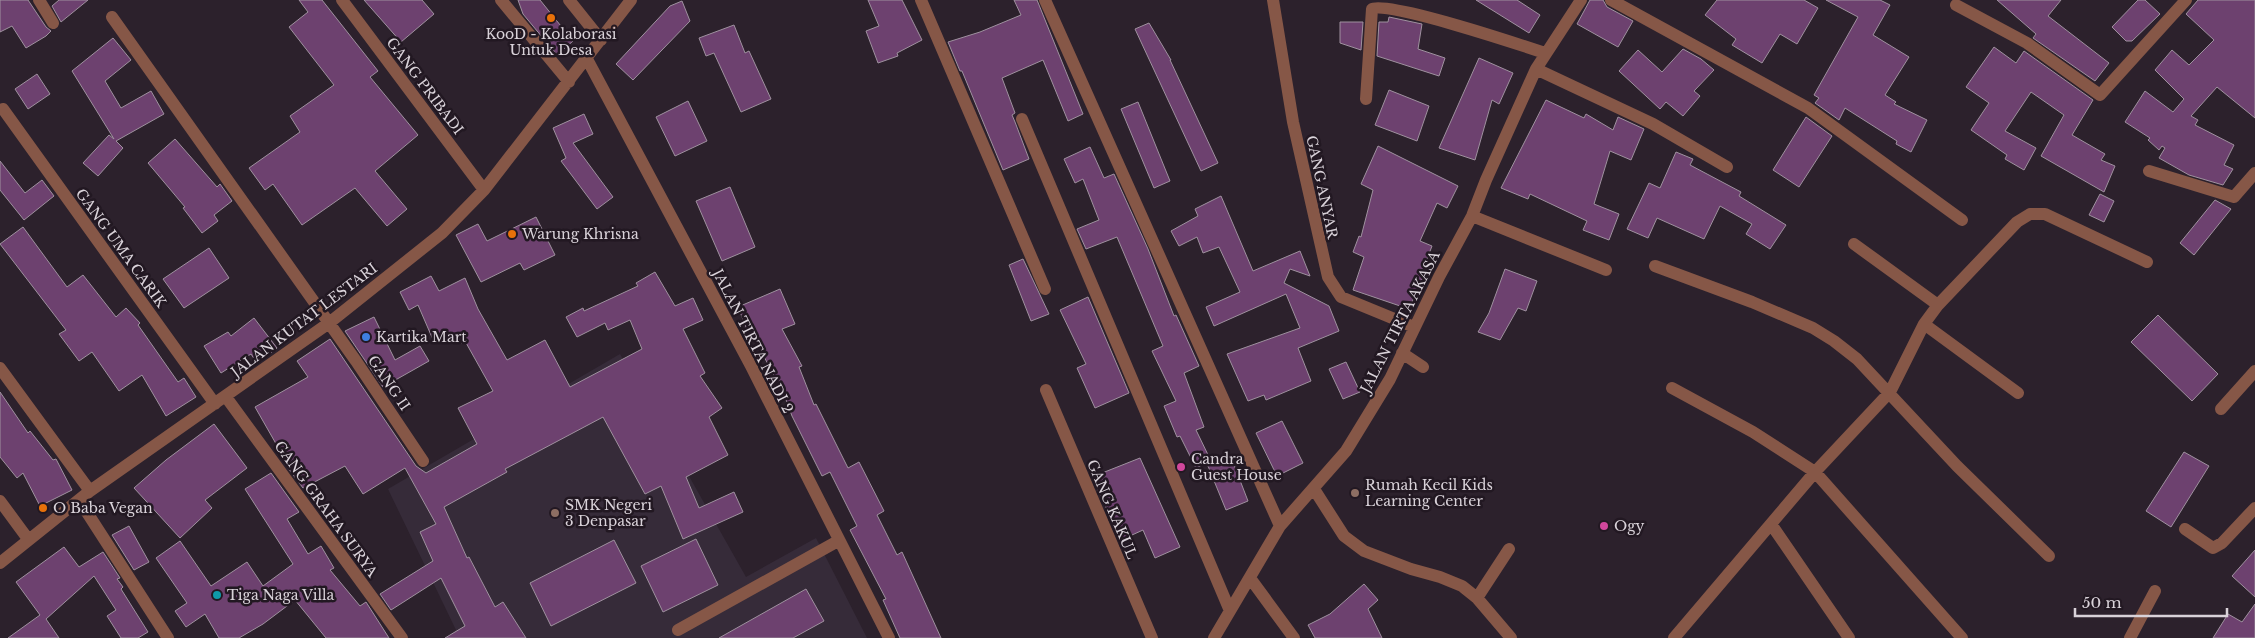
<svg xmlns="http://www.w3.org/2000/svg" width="2255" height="638" viewBox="0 0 2255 638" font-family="'Libre Baskerville',serif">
<rect width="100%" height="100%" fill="#2c212c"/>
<path fill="#362b39" d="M620,354L746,577L816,538L867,638H445L456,630L388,489Z"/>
<path fill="#6d416f" stroke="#9f919f" d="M0,0H28L46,27L51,31L46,36L26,48L12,26L0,32Z
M59,0H88L61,22L52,6Z
M299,0H322L378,71L370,77L418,135L375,171L407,209L387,226L355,188L302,225L273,184L265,190L249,168L300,132L290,116L334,85L289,27L308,12Z
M364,0H422L434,14L401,42Z
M518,0H540L573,41L557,55L523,14Z
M868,0H902L922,40L897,53L898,56L878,63L866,31L879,26Z
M1014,0H1037L1083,114L1068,121L1043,60L1002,78L1015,113L1012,115L1015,122L1029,159L1003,170L962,71H960L948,42L980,32L1021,15Z
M1476,0H1517L1540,15L1529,33Z
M1590,0H1603L1607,7L1633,21L1618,47L1577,24Z
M1717,0H1804L1818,8L1797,44L1780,34L1762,63L1732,45L1736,39L1705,15Z
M1826,0H1880L1890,5L1873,35L1909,57L1885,95L1896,102L1894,104L1927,120L1911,152L1896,144L1897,141L1845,108L1839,120L1815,103L1819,98L1814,95L1858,17Z
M1997,0H2061L2048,16L2109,63L2095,81L2033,38L2036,34Z
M2138,0H2145L2160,14L2132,41H2126L2112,27Z
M2198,0H2255V118L2217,87L2191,116L2198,120L2195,125L2234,145L2224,165L2233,169L2223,185L2189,175L2159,158L2165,148L2162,146L2159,150L2148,140L2150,138L2125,122L2145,91L2173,112L2184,99L2155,70L2172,50L2189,65L2214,40L2186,14Z
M682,1L690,21L633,80L616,64L670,6Z
M1389,17L1422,24L1418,49L1445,58L1439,76L1377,56L1379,22H1388Z
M1340,22H1363L1361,50L1340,43Z
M1149,23L1171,60H1170L1218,163L1201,171L1135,29Z
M734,25L745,53L749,51L771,99L741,112L714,53L706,56L699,38Z
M113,38L131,60L105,81L121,108L151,91L164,114L116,141L123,148L98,176L83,163L109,135L114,139L72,71Z
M1994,47L2016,63L2024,51L2093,100L2072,135L2105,154L2101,160L2115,166L2104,192L2041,156L2064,115L2031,92L2005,131L2036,148L2024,170L2005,159L2007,155L1971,130L1989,103L1966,87Z
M1683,49L1701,59L1714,70L1694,91L1700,96L1683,116L1666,102L1660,109L1619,71L1638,50L1662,72Z
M1479,58L1513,73L1499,104L1492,100L1475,160L1439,148Z
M37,74L50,94L28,109L15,89Z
M1389,90L1429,106L1417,141L1375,125Z
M1546,100L1584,118L1586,114L1613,130L1618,117L1644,129L1631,160L1610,151L1594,204L1619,214L1609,240L1583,230L1587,221L1530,194L1528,199L1501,188Z
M688,101L707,141L675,156L656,117Z
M1138,102L1170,181L1154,188L1121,109Z
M584,114L593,134L573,143L613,197L597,209L561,161L566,158L553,128Z
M1806,117L1832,136L1799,187L1773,170Z
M175,139L217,187L220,184L232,201L214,215L218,221L202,233L183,208L185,207L148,163Z
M1378,146L1458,186L1447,208L1437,203L1420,241L1432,246L1424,267L1427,268L1409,309L1353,290L1364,257L1353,252L1359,236L1361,237L1373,190L1361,184Z
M1090,147L1104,178L1114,174L1148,249L1174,316L1176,315L1199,366L1184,373L1204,427L1196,430L1211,461L1196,468L1180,436L1177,437L1164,406L1176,401L1152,351L1163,346L1117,237L1086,249L1077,229L1099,220L1083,179L1075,183L1064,159Z
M1676,152L1693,159L1690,165L1741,192L1739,196L1786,225L1770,249L1746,234L1752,224L1720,206L1704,239L1657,218L1648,238L1627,229L1649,183L1660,188Z
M0,161L25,193L42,180L54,196L24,220L0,190Z
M730,187L755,247L722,261L696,201Z
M2100,194L2114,201L2104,222L2089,215Z
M1221,196L1253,271L1300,251L1310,276L1290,269L1284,283L1329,306L1339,331L1298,348L1311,381L1266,400L1264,395L1248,401L1227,354L1300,328L1286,294L1214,326L1206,307L1240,292L1219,247L1203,253L1197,237L1179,246L1171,231L1198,216L1195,209Z
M2215,200L2231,209L2194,255L2180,243Z
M536,217L555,255L524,270L520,263L481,282L456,235L478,224L487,241Z
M23,227L67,287L83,275L116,317L126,308L140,323L138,325L178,382L184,378L196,397L166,416L142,375L119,391L92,352L79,361L59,334L66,330L0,244Z
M209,248L229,278L184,308L163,279Z
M1023,259L1049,314L1031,321L1009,265Z
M1505,269L1537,281L1526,311L1518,308L1500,340L1478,332L1489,313Z
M655,272L675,306L693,298L703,320L683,329L705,373L700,376L722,408L709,417L728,455L686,477L699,508L734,492L743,512L683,539L661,486L645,494L603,417L505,469L507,472L444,507L467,558L469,557L495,607L503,602L526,638H445L465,626L441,578L391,610L380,594L433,561L420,532L436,524L405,468L363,494L345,466L303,488L285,464L287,463L255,407L308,377L297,361L330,339L416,466L426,473L477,444L458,408L493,391L465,341L461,343L456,333L434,342L418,305L409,310L400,292L431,276L439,291L465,278L478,309L507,360L545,340L570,387L642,349L630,320L608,330L605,323L577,337L566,317L583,308L584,311L638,286L636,283Z
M780,289L795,324L782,329L802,366L799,367L814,405L816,404L848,468L859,462L884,511L877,515L897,555L902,552L941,638H900L883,600L886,599L850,530L857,526L830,472L822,476L792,416L778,378L776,379L755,340L752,342L738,307Z
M1088,297L1129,393L1095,408L1077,368L1086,364L1060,310Z
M2158,315L2218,374L2192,401L2131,342Z
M374,317L395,360L420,346L429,361L383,387L345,331Z
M254,318L277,348L257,363L251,354L221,373L204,346L228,332L231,336Z
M1346,362L1360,392L1343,399L1329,369Z
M0,392L28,433L30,431L53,460L56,459L72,490L40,506L23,473L17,478L0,457Z
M1282,421L1303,463L1277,476L1256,433Z
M214,424L247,468L205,500L212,508L180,538L134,488L166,460Z
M2184,452L2209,466L2171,527L2146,511Z
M1231,457L1248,501L1226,510L1208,466Z
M1140,458L1180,547L1155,558L1143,530L1121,540L1092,477Z
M271,473L299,512L287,519L308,554L321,546L334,568L330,570L360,606L366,602L389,638H326L295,600L263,624L239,638H219L205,614L186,627L175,611L187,603L156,558L180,541L211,586L247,562L263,586L293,564L245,489Z
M129,526L149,562L134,570L112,535Z
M696,539L718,585L663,612L641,566Z
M614,540L636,583L551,626L530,583Z
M64,547L79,567L103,552L120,578L117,579L123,587L121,589L148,632L138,638H121L107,616L116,610L94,576L46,619L59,638H8L40,615L16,582Z
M2255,550V597L2232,576Z
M1364,584L1378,600L1368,609L1382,638H1315L1308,625L1330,614Z
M806,589L824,621L793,638H719Z
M2255,604V638H2213L2228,614L2242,622Z"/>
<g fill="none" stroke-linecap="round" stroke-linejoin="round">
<path stroke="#865747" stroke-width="12" d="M39,0L53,23
M342,0L484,190
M501,0L569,82
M569,0L601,40
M921,0L1045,289
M1045,0L1280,526
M1273,0L1293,122L1328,277L1341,297L1414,327
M1611,0L1808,108L1962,220
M1956,5L2027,43L2100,95L2186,0
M112,17L356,361L423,461
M587,59L751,366L889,638
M1536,69L1653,124L1727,167
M1366,99L1372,9C1386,0 1521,45 1545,53
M3,109L215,404
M1022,119L1230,611
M2149,171L2234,197L2255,173
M1472,216L1606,270
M1854,244L1938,305
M1655,266L1752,302L1813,328L1834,341L1857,359L1957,466L2049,556
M1924,324L2018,393
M1402,353L1423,367
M0,368L90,491
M1672,388L1753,432L1815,472L1962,638
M1046,390L1152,638
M226,397L402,638
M2221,409L2255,371
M1314,489L1344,536L1364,551L1411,569L1440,577L1462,586L1477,598L1511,638
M79,500L168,638
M0,501L28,539
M1771,524L1849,638
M2185,529L2213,548L2222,543L2255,508
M0,563L90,491L329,323L442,233L484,190L631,0
M1250,578L1294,638
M1477,598L1509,549
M678,630L838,541
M1214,638L1280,526L1346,451L1390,379L1439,277L1472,216L1486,180L1536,69L1581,0
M1674,638L1815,472L1890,392L1924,324L1938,305L2017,222L2030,214H2045L2147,262
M2130,638L2155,591"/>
</g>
<g fill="#e8710a" stroke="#221822" stroke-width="2">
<circle cx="551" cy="18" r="5"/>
<circle cx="512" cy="234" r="5"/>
<circle cx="43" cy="508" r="5"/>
</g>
<circle fill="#3f7fe0" stroke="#221822" stroke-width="2" cx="366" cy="337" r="5"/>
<g fill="#d1479c" stroke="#221822" stroke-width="2">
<circle cx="1181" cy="467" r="5"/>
<circle cx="1604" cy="526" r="5"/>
</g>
<g fill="#8d6e63" stroke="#221822" stroke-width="2">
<circle cx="1355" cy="493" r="5"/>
<circle cx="555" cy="513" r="5"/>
</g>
<circle fill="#0f9aa8" stroke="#221822" stroke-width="2" cx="217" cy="595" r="5"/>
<g text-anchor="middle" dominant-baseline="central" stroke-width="5" stroke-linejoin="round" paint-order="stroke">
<g font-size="14" fill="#d9d2d9" stroke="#221822" text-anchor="start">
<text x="551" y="34" text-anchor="middle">KooD - Kolaborasi<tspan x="551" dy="16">Untuk Desa</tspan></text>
<text x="522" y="234">Warung Khrisna</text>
<text x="376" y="337">Kartika Mart</text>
<text x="1191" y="459">Candra<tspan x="1191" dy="16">Guest House</tspan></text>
<text x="1365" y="485">Rumah Kecil Kids<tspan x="1365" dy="16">Learning Center</tspan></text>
<text x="565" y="505">SMK Negeri<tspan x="565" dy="16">3 Denpasar</tspan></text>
<text x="53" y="508">O Baba Vegan</text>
<text x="1614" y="526">Ogy</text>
<text x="227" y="595">Tiga Naga Villa</text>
</g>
<g font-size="14" fill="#d9d2d9" stroke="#221822">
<text transform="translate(425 86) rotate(53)">GANG PRIBADI</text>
<text transform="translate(1322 187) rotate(78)">GANG ANYAR</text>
<text transform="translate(121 248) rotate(54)">GANG UMA CARIK</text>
<text transform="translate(304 320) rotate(-37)">JALAN KUTAT LESTARI</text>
<text transform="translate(1400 322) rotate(-63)">JALAN TIRTA AKASA</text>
<text transform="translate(753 341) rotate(63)">JALAN TIRTA NADI 2</text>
<text transform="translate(389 383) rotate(56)">GANG II</text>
<text transform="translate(326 509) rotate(54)">GANG GRAHA SURYA</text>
<text transform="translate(1112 509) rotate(67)">GANG KAKUL</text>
</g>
</g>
<path d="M2075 608v8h152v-8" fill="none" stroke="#d9d2d9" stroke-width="2.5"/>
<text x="2082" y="608" font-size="15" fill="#d9d2d9" stroke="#221822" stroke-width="4" paint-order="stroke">50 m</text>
</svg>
